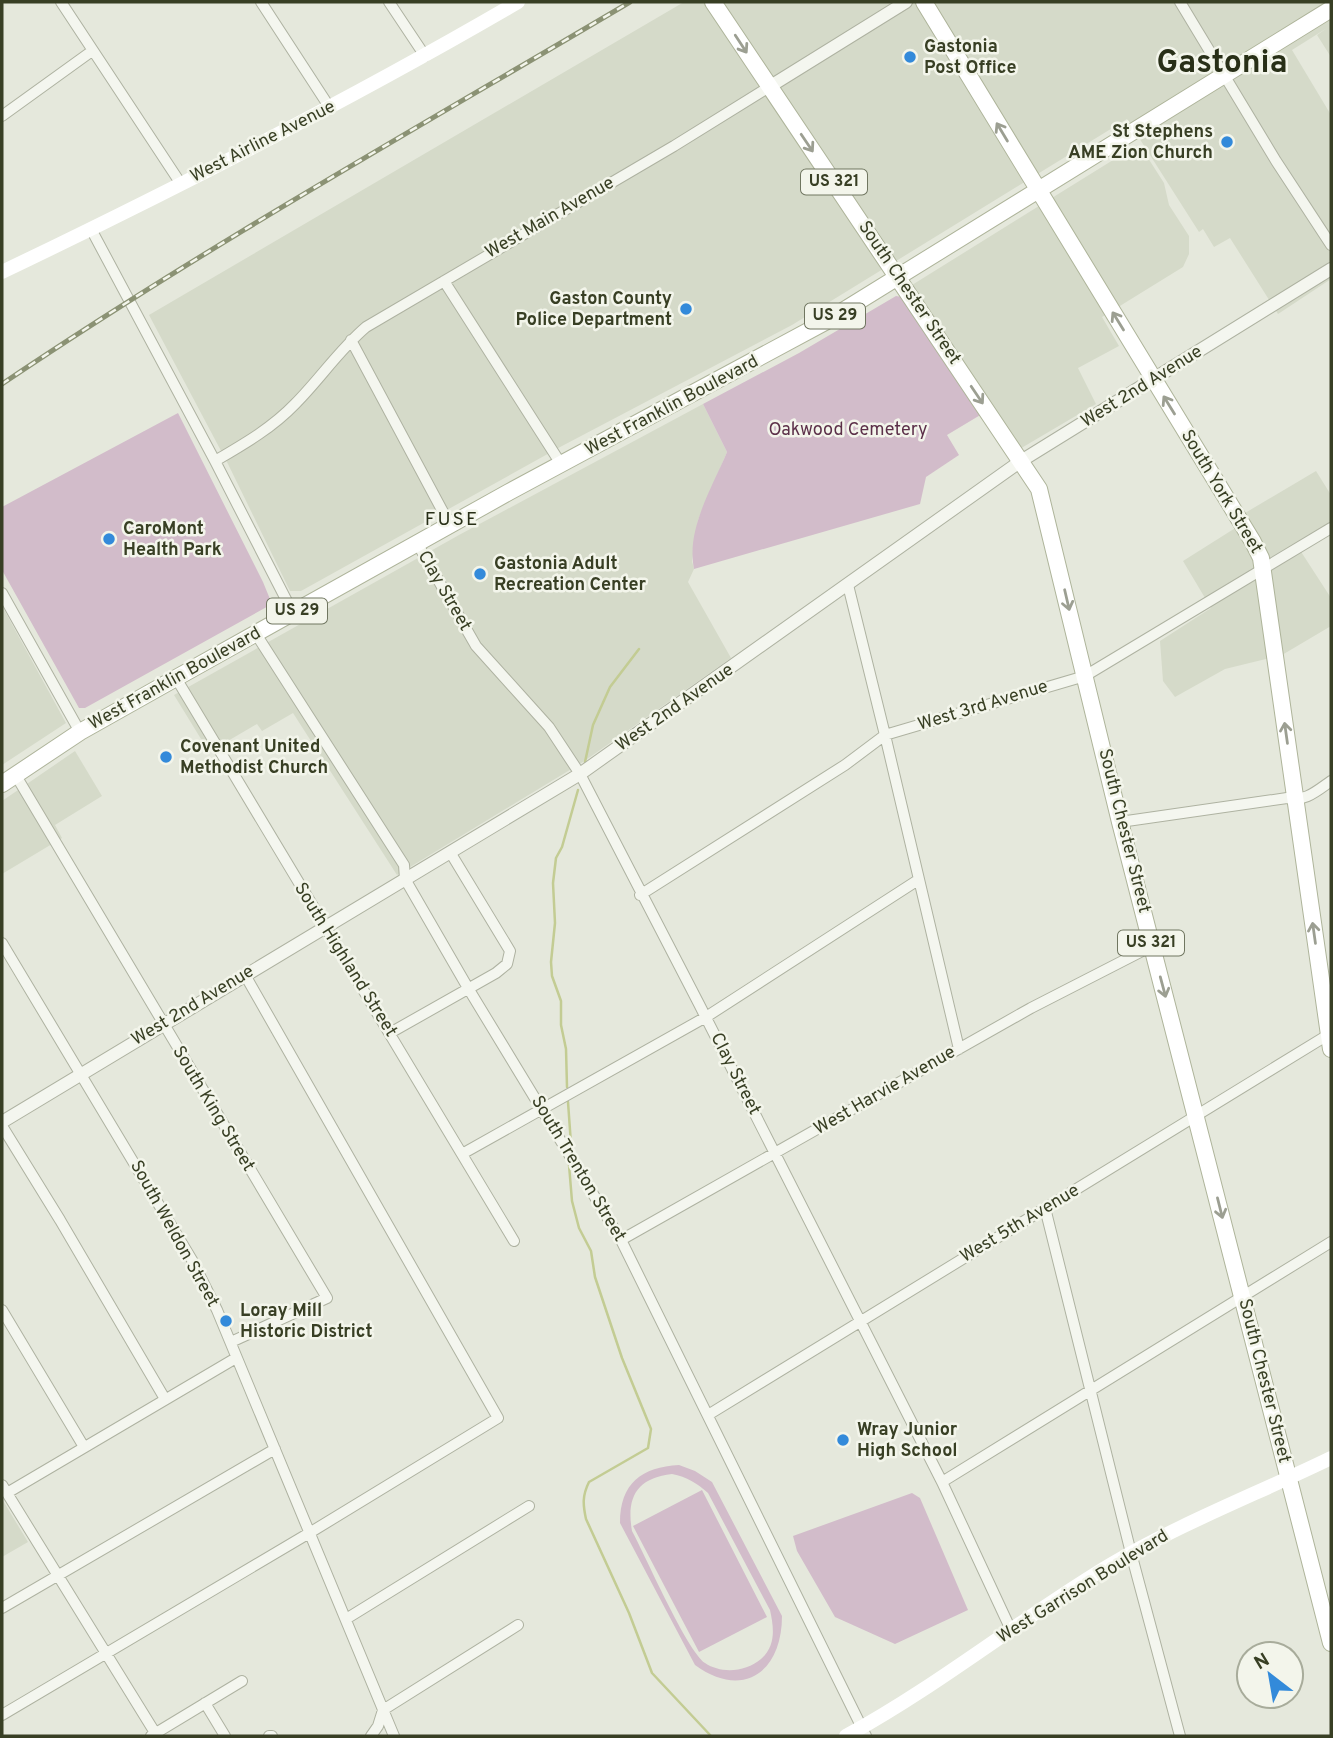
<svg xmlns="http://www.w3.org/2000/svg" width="1333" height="1738" viewBox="0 0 1333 1738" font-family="Overpass,sans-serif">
<rect width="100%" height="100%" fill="#e5e8dc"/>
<path fill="#d5dac9" d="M684,2H1331V57L1317,35L1327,28L1292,50L1331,115V279L1278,314L1230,238L1214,247L1203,229L1199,232L1127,119L792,325L562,446L301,591H290L228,464L149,315Z
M1134,147L1148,158L1164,183L1169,205L1189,236V254L1183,267L1102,317L1119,346L1078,368L1096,404L1018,450L912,285Z
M703,404L727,452L698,520L692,561L694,569L688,582L731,658L583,762L397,875L293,713L262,731L257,724L209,752L174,695L459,535Z
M1316,471L1331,495V523L1296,544L1331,598V626L1282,655L1225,669L1175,697L1163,681L1160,641L1211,608L1183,561L1248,520L1245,513Z
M2,606L66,723L2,765Z
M75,751L102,796L55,825L62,838L2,874V801Z
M2,1499L28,1542L2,1557Z"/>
<path fill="#d2bcca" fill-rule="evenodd" d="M896,296L902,297L982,414L947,435L959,455L926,477L920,504L694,569C686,529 712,488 727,452L703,404L799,353Z
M178,413L263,582L272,604L85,708H79L2,570V507Z
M679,1465L695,1471L712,1482L782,1616C782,1672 743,1700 695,1665L620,1523C620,1483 642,1467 679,1465ZM672,1474C687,1477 697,1483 708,1493L770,1610C774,1628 776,1646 761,1659C746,1672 721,1674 705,1663C687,1651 645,1555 632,1531C626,1497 637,1478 672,1474Z
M702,1490L767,1617L699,1652L633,1526Z
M912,1493L920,1498L968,1610L895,1644L835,1617L797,1551L793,1536Z"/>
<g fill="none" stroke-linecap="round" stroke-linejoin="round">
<path stroke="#c3cc93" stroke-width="2.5" d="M585,762L593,725L610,687L639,649
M567,1087L566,1049L561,1025V1001L552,976L551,962L555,923L553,883L556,858L562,847L578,790
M568,1102L571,1144
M569,1165L572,1201L579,1228L591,1251L595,1277L622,1358L651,1429L648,1448L589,1482C582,1496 583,1505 586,1519L629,1613L652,1673L711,1736"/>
<defs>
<path id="minor" d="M61,2L181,184
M261,2L330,108
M389,2L425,56
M1180,2L1276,161L1331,245
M2,116L92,51
M91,229L215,461L293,613
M444,281L561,464
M351,340L450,525
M215,461C244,444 272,428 295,404C320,379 339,350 366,327L674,146L769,87
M417,543L476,646L549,727L580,774L699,1004L942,1482L1011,1630
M848,585L885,735L959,1049
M2,593L80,732
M256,634L404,865L405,879L468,988L621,1240L866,1736
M176,678L514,1241
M15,774L327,1298L231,1342
M1120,822L1287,798C1304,803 1318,790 1331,781
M640,895L845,765L885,735L1085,676L1331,528
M2,943L192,1260L217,1310L394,1736
M390,1033L496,973L507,964L510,951L450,852
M2,1126L60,1220L165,1399
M462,1154L706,1017L918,880
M1045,1208L1131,1553L1180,1736
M621,1240L1031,1008L1152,946
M2,1310L84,1447
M708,1415L1331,1033
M942,1482L1331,1242
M2,1485L157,1736
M7,1493L236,1358
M2,1608L275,1449
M346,1619L529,1506
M205,1703L225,1736
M2,1715L311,1532L498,1418L245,975
M151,1736L242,1681
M269,1736H272
M371,1736L378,1726L383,1710L518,1625"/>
<path id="tertiary" d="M769,87L906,2
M2,1122L580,774L1021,461L1331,269"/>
<path id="primary" d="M713,2L1039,489L1120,822L1331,1643
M924,2L1253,542L1261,558L1331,1049
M2,784L80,732L176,678L509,492L825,322L1331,9"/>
</defs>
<use href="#minor" stroke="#aeb2a1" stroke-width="12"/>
<use href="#tertiary" stroke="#aeb2a1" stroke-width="14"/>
<use href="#primary" stroke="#aeb49a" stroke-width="18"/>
<use href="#minor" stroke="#f4f6ef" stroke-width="10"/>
<use href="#tertiary" stroke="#f4f6ef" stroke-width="12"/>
<path stroke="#fff" stroke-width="14" d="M2,272C177,188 350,100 518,2
M846,1736C938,1686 1020,1619 1110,1565C1181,1523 1257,1494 1331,1458"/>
<use href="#primary" stroke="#fff" stroke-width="16"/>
<defs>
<path id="rail" d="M2,384C205,247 419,127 630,2"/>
</defs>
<use href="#rail" stroke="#8b9274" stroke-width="5"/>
<use href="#rail" stroke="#f3f5eb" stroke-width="2.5" stroke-dasharray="8" stroke-linecap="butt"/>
</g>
<defs><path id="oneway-shaft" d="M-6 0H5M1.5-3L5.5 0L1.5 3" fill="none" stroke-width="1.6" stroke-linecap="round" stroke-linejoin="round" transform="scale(1.75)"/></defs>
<g stroke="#9c9f92">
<use href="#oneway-shaft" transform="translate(741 44) rotate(57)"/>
<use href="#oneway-shaft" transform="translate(1002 132) rotate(-121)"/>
<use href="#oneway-shaft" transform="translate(807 143) rotate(56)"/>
<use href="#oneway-shaft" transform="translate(1118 321) rotate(-122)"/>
<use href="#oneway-shaft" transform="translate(977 395) rotate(56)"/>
<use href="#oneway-shaft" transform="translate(1169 405) rotate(-122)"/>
<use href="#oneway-shaft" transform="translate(1067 600) rotate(77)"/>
<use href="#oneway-shaft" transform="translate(1286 733) rotate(-98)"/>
<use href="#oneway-shaft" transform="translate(1314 933) rotate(-98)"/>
<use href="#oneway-shaft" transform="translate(1163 987) rotate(75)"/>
<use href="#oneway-shaft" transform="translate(1220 1208) rotate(76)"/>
</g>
<g fill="#338ada" stroke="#f3f5eb" stroke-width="2.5">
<circle cx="910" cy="57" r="7"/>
<circle cx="1227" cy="142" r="7"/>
<circle cx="686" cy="309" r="7"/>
<circle cx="109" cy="539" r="7"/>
<circle cx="480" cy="574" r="7"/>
<circle cx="166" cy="757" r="7"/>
<circle cx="226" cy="1321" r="7"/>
<circle cx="843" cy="1440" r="7"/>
</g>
<g text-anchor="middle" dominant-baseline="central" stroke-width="5" stroke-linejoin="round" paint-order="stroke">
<g fill="#f3f5eb" stroke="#707660" stroke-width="2">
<rect x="801" y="169.5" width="66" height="25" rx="5"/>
<rect x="805" y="303.5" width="60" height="25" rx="5"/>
<rect x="267" y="598.5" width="60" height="25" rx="5"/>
<rect x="1118" y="930.5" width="66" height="25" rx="5"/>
</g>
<g font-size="16" font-weight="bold" fill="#383f24">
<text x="834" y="182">US 321</text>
<text x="835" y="316">US 29</text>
<text x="297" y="611">US 29</text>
<text x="1151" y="943">US 321</text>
</g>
<g font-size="18" font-weight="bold" fill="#383f24" stroke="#f3f5eb" text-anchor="start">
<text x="924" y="47">Gastonia<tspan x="924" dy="21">Post Office</tspan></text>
<text x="1213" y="132" text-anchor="end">St Stephens<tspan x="1213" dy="21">AME Zion Church</tspan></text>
<text x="672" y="299" text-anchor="end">Gaston County<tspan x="672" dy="21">Police Department</tspan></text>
<text x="123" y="529">CaroMont<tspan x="123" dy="21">Health Park</tspan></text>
<text x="494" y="564">Gastonia Adult<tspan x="494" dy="21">Recreation Center</tspan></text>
<text x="180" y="747">Covenant United<tspan x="180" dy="21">Methodist Church</tspan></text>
<text x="240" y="1311">Loray Mill<tspan x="240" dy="21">Historic District</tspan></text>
<text x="857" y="1430">Wray Junior<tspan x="857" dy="21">High School</tspan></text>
</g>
<g font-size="18" fill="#383f24" stroke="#f3f5eb">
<text transform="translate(263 142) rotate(-27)">West Airline Avenue</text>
<text transform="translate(550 218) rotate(-30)">West Main Avenue</text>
<text transform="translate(909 293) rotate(56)">South Chester Street</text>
<text transform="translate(1142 387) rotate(-32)">West 2nd Avenue</text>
<text transform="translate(672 406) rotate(-28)">West Franklin Boulevard</text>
<text transform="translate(1221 492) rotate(59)">South York Street</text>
<text transform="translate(444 591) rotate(60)">Clay Street</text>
<text transform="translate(175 679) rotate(-29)">West Franklin Boulevard</text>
<text transform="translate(983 706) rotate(-17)">West 3rd Avenue</text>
<text transform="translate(675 708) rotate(-35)">West 2nd Avenue</text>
<text transform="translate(1124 831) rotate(76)">South Chester Street</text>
<text transform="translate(345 960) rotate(58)">South Highland Street</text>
<text transform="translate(193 1006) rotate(-31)">West 2nd Avenue</text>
<text transform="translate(735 1074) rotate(63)">Clay Street</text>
<text transform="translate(885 1091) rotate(-30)">West Harvie Avenue</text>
<text transform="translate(213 1109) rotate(59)">South King Street</text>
<text transform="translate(578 1169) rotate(59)">South Trenton Street</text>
<text transform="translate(1020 1224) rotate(-31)">West 5th Avenue</text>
<text transform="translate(174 1234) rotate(61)">South Weldon Street</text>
<text transform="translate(1264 1381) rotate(76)">South Chester Street</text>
<text transform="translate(1083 1587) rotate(-32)">West Garrison Boulevard</text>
</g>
<g font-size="18" fill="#5c3049" stroke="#f3f5eb">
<text x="848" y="430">Oakwood Cemetery</text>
</g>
<g font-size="19" letter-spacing="2" fill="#282f17" stroke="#f3f5eb">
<text x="452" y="520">FUSE</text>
</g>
<g font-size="32" font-weight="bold" fill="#282f17" stroke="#f3f5eb">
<text x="1222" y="64">Gastonia</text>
</g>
</g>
<rect width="1333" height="1738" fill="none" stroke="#383f24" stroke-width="7"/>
<g transform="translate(1270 1675) rotate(329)"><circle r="33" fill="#f3f5eb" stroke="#a8ac9b" stroke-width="2"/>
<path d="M0-5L12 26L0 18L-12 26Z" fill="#338ada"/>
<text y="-10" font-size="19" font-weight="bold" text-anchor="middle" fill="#383f24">N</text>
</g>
</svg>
